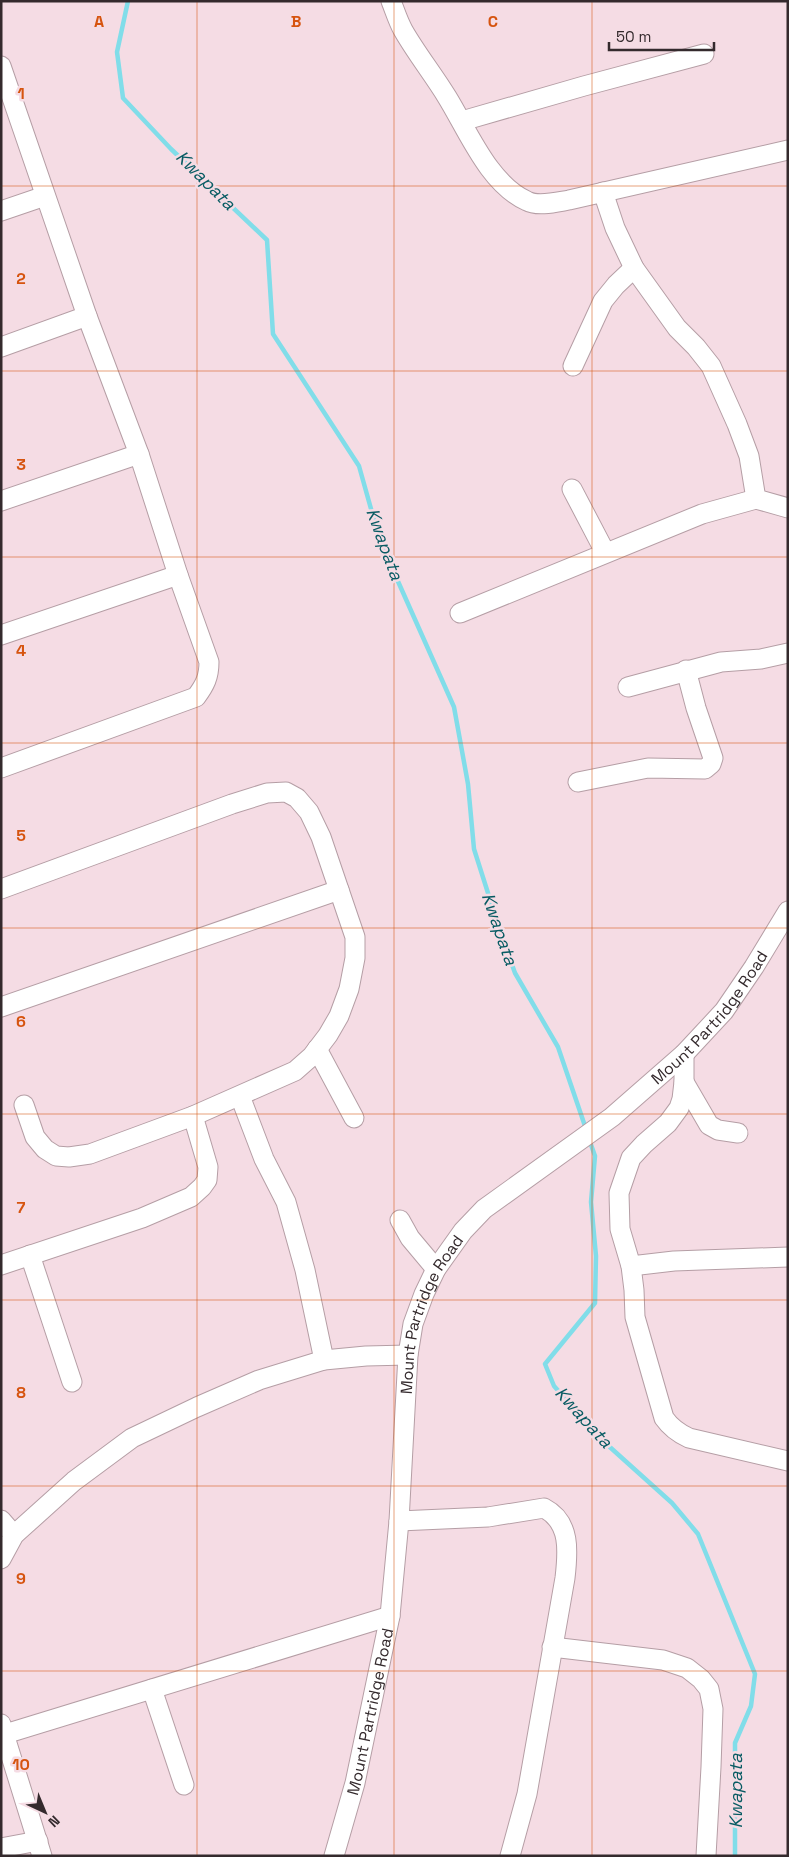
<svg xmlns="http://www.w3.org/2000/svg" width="789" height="1857" viewBox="0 0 789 1857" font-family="'Space Grotesk',sans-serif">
<rect width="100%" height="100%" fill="#f5dce4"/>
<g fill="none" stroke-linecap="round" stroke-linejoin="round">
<path stroke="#81dde9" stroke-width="4.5" d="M128,1L117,52L123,98L171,149L267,240L273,334L359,466L380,541L454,707L468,784L474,849L501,934L515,973L558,1047L586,1129
M589,1139L595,1156L591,1202L596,1256L595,1303L545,1364L554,1386L602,1440L672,1503L698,1534L755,1674L751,1706L735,1743V1856"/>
<defs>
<g id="minor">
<path d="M391,1C395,11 398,21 403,30C416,53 433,74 447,97C468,131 489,184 527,201C538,207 557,202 569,200L788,150"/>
<path d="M1,66L87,316L139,454L178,575L209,662C209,677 205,685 196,697L1,768"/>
<path d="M462,121L584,86L704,54"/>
<path d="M603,192L615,228L634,268L677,328L696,347L711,366L737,424L749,456L756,499L788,508"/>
<path d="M1,211L45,196"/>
<path d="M1,347L87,316"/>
<path d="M573,366L603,301L616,285L634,268"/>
<path d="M572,489L605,552"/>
<path d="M1,501L139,454"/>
<path d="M460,613L702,514L756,499"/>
<path d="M1,635L178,575"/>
<path d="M628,687L721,662L761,659L788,653"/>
<path d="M578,782L648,768L705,769L711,764L713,758L696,708L686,670"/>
<path d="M1,889L232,804L267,793L286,792L297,798L309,812L321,837L355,937V958L349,989L339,1016L328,1035L312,1056L295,1071L193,1116L90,1154L69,1157L56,1156L45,1149L35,1137L24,1105"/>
<path d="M1,1007L339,890"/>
<path d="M317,1049L354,1118"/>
<path d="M684,1054V1082L682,1099L679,1108L668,1123L644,1144L631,1158L619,1193L620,1229L631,1266L634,1290L635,1317L664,1418C671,1428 678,1433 689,1438L788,1461"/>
<path d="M684,1082L709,1125L718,1130L738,1133"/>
<path d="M240,1096L264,1159L286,1202L305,1270L324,1360"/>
<path d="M400,1220L410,1238L436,1269"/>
<path d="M30,1255L72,1382"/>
<path d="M1,1265L142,1218L191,1197L202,1187L207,1180L208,1167L193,1116"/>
<path d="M631,1266L674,1261L788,1257"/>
<path d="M1,1520L14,1535"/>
<path d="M399,1521L488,1517L544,1508C571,1522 568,1552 565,1578L527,1794L510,1856"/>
<path d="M1,1559L14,1535L74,1481L132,1438L197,1407L259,1380L324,1360L366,1356L408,1355"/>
<path d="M552,1647L663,1660L687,1668L701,1679L709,1689L713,1709L711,1767L706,1856"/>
<path d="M152,1689L184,1785"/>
<path d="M1,1724L42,1856"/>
<path d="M5,1734L390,1616"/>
<path d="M1,1848L38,1841"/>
<path id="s1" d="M334,1856L355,1783L390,1616L399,1521L408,1355L413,1324L424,1294L436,1269L463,1231L484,1209L612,1117L684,1054L724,1011L754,967L788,911"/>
</g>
</defs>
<use href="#minor" stroke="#b59ea5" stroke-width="21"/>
<use href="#minor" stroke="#fff" stroke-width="19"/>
</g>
<path fill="none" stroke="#d6540f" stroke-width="1" stroke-opacity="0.55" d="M197,1V1856M394,1V1856M592,1V1856M1,186H788M1,371H788M1,557H788M1,743H788M1,928H788M1,1114H788M1,1300H788M1,1486H788M1,1671H788"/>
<g text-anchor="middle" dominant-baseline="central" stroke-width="5" stroke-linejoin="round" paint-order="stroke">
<g font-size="16" fill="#342a2d" stroke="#f5dce4">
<text stroke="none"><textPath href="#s1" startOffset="974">Mount Partridge Road</textPath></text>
<text stroke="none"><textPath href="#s1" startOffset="554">Mount Partridge Road</textPath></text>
<text stroke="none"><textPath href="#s1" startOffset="149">Mount Partridge Road</textPath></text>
</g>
<g font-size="18" font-style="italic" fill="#085b63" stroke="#f5dce4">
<text transform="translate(206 180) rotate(45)">Kwapata</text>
<text transform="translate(385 544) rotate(70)">Kwapata</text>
<text transform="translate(500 929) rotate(71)">Kwapata</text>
<text transform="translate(584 1417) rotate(48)">Kwapata</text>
<text transform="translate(735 1791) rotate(-90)">Kwapata</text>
</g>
</g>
<g font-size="16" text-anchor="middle" font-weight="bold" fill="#d6540f" stroke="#f5dce4" stroke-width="5" stroke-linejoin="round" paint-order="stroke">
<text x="99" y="27">A</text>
<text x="296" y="27">B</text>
<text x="493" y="27">C</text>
<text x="21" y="99">1</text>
<text x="21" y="284">2</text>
<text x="21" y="470">3</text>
<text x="21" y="656">4</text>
<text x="21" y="841">5</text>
<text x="21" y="1027">6</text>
<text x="21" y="1213">7</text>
<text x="21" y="1398">8</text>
<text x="21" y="1584">9</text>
<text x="21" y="1770">10</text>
</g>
<rect width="789" height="1857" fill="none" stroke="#342a2d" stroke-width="5"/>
<g transform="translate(45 1812) rotate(136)" stroke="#f5dce4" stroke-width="4" paint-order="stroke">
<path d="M0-4L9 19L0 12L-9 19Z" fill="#342a2d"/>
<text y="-8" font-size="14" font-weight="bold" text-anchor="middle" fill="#342a2d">N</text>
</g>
<path d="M609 42v8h105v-8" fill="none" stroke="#342a2d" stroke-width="2.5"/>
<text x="616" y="42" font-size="15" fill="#342a2d" stroke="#f5dce4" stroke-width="4" paint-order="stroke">50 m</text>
</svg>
